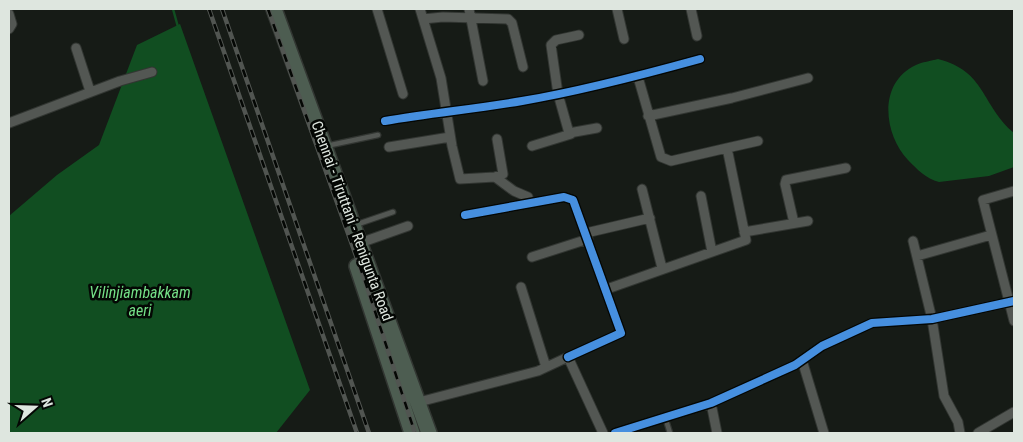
<svg xmlns="http://www.w3.org/2000/svg" width="1023" height="442" viewBox="0 0 1023 442" font-family="'Roboto Condensed',sans-serif">
<rect width="100%" height="100%" fill="#161b16"/>
<path fill="#114e21" d="M180,24L310,390L276,433H9V216L57,175L99,145L137,45Z
M938,59C986,71 981,105 1014,133V167L989,176L939,182C926,179 917,169 908,160C884,135 877,83 916,65C922,62 931,61 938,59Z"/>
<g fill="none" stroke-linecap="round" stroke-linejoin="round">
<path stroke="#114e21" stroke-width="2.5" d="M173,9L178,27"/>
<defs>
<path id="lane" d="M326,146L378,135
M355,225L393,212
M665,417L670,433"/>
<path id="street" d="M377,9L403,94
M420,9L441,78L452,146L460,179L495,177L503,174L497,139
M469,9L483,81
M617,9L624,39
M691,9L697,36
M9,14L12,24L9,29
M423,19L443,17L508,19L512,23L523,67
M579,35L556,40L551,45L558,94L569,133L597,128
M76,48L90,91
M638,77L661,157L671,161L727,148
M648,116L732,98L808,78
M385,121C431,113 476,109 522,101C582,91 642,75 700,59
M9,123L120,81L152,72
M532,146L571,134
M389,147L450,137
M495,177L514,191L528,197
M642,189L662,268
M1014,191L983,200L1014,321
M701,196L712,252
M465,215L564,197L573,200L621,333L568,357
M794,223L785,184L786,180L846,168
M744,232L808,221
M586,233L650,218
M913,241L932,319L944,396L958,422L960,433
M360,243L408,226
M917,256L991,235
M532,257L588,239
M521,287L546,367
M607,289L746,240L727,148L758,141
M802,360L824,433
M415,403L538,371L568,357L603,433
M711,403L717,433
M615,433L711,403L795,365L822,346L872,323L932,319L1014,301
M978,433L1014,412"/>
<path id="highway" d="M274,9L429,433
M357,266L412,433"/>
</defs>
<use href="#lane" stroke="#323632" stroke-width="7"/>
<use href="#street" stroke="#323632" stroke-width="11"/>
<use href="#highway" stroke="#323632" stroke-width="18"/>
<use href="#lane" stroke="#535753" stroke-width="4.5"/>
<use href="#street" stroke="#535753" stroke-width="9"/>
<use href="#highway" stroke="#4d5d51" stroke-width="15"/>
<defs>
<path id="rail" d="M209,9L357,433
M222,9L369,433
M268,9L365,281L415,433"/>
</defs>
<use href="#rail" stroke="#515551" stroke-width="4.5"/>
<use href="#rail" stroke="#040704" stroke-width="2.5" stroke-dasharray="8" stroke-linecap="butt"/>
<defs>
<path id="cycleway" d="M385,121C431,113 476,109 522,101C582,91 642,75 700,59
M465,215L564,197L573,200L621,333L568,357
M615,433L711,403L795,365L822,346L872,323L932,319L1014,301"/>
</defs>
<use href="#cycleway" stroke="#040704" stroke-width="11"/>
<use href="#cycleway" stroke="#468fdf" stroke-width="8"/>
</g>
<g text-anchor="middle" dominant-baseline="central" stroke-width="5" stroke-linejoin="round" paint-order="stroke">
<g font-size="15" fill="#dee6df" stroke="#040704">
<text transform="translate(352 221) rotate(70)">Chennai - Tiruttani - Renigunta Road</text>
</g>
<g font-size="16" font-style="italic" fill="#74df87" stroke="#040704">
<text x="140" y="292">Vilinjiambakkam<tspan x="140" dy="18">aeri</tspan></text>
</g>
</g>
<rect width="1023" height="442" fill="none" stroke="#dee6df" stroke-width="20"/>
<g transform="translate(35 407) rotate(70)" stroke="#040704" stroke-width="4" paint-order="stroke">
<path d="M0-4L9 19L0 12L-9 19Z" fill="#dee6df"/>
<text y="-8" font-size="14" font-weight="bold" text-anchor="middle" fill="#dee6df">N</text>
</g>
</svg>
